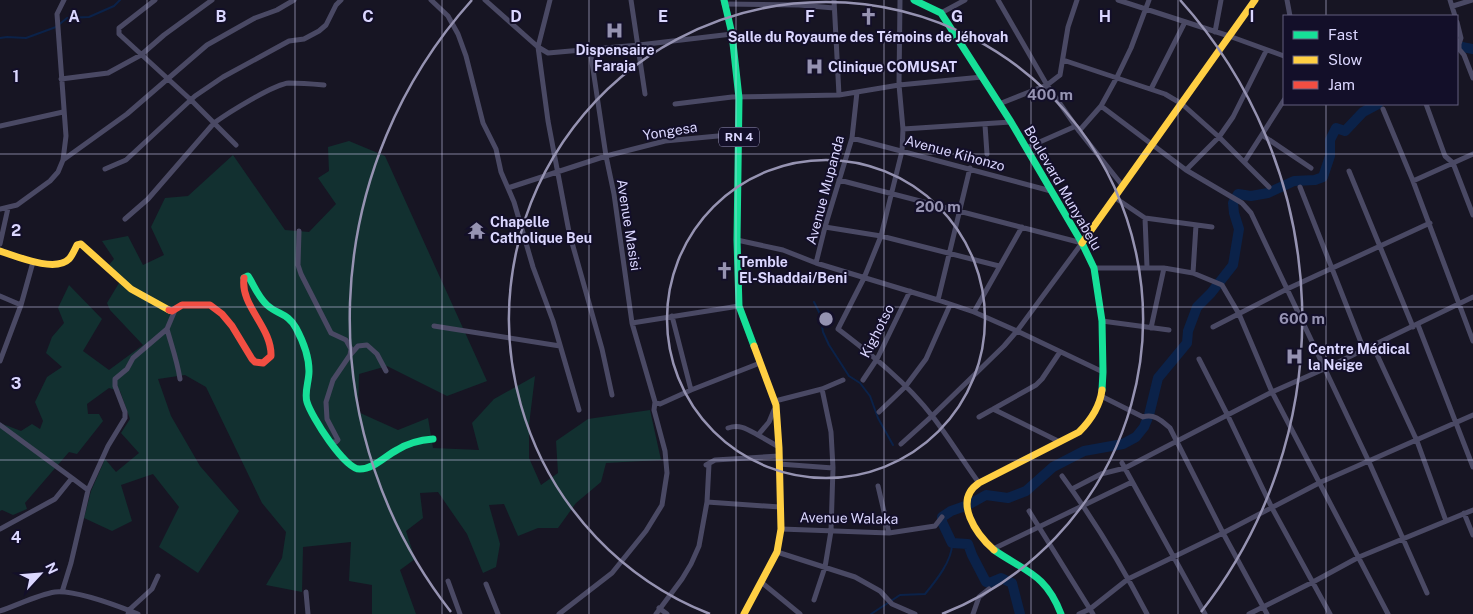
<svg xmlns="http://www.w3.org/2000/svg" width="1473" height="614" viewBox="0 0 1473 614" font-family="'Public Sans',sans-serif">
<rect width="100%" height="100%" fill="#171523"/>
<path fill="#123030" d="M349,141L385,156L487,381L447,396L387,366L359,374L358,412L398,430L428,418L433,448L479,450L472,423L494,399L535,376L529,425V458L541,485L558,473L556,441L588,419L650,410L661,460L606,463L601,482L576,503L558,528H538L518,536L504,504L489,505L500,544L496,567L483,573L467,534L438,492L420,493L423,518L406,531L415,559L400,570L416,614H372V585L349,581L351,542L303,547L302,592L266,585L282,558L286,532L262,503L206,387L185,375L158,379L171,416L200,466L239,511L198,573L159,547L179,507L153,474L121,485L132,521L112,531L84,518L91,491L105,459L116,472L139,453L121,433L130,419L120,391L109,388L87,404L88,414H99L103,421L77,454L69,452L25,503L27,509L13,515L2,510L0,511V423L21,431L32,424L40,429L43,421L35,402L47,377L62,367L46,353L52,337L64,323L58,308L69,285L102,319L83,351L109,370L143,345L110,310L107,303L122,278L108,266L114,259L102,241L128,236L143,265L164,255L151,227L165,198L188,196L233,155L285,230L309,232L336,204L318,178L329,171L328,147Z"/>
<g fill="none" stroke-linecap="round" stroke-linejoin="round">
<path stroke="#0b2249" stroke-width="2" d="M0,38L7,37L26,38L56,27L67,18L89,17L114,6L120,0
M814,302L820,314L823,332L829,345L849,376L860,383L870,396L878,418L893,445
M871,614L900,595L925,594C935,582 953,560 952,543"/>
<path stroke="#0b2249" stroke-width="10" d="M1457,46L1473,49
M1020,614L1012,583L1001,578L989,583L986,582L972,555L968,544L952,543L942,522V517L951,511L968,505L986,495L1008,498L1026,491L1053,467L1084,451L1123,444L1136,437L1144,427L1149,415L1158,378L1187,343L1188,331L1197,307L1211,293L1233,265L1239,229L1234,213L1233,203L1238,194L1251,196L1268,193L1294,181L1315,180L1323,177L1330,156V140L1336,128L1345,131L1363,112L1378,104"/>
<path stroke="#4a4964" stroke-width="5" d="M155,0L119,28V34L191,100L236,145
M431,0L448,16L458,34L466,56L483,123L496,149L501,172L514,202L533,267L553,321L579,410
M485,0L538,47L548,53L639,45L732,34
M550,0L538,47L548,121L569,232L602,349L612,395
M631,0L645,94
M834,0L839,95
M900,0L899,85L903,129L902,151L881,236L864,278L838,329C872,355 907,383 933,417C949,438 963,461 979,483
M998,0L1047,85L1079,131L1122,185
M1118,0L1229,36L1284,56
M1287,0L1290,16
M1450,0L1455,16
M724,4L799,5L834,8
M1453,6L1472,0
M941,13L965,0
M1457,22L1461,38L1459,44V49L1464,55L1473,78
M1215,32L1221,0
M1063,60L1165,94L1182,104L1219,137L1269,187
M61,79L108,73L141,55L164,35L212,0
M1151,89L1185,22
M675,104L732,97L839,95L899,85L982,77
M999,104L1047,85L1060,75L1068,27L1077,0
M1426,104L1445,156L1453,163L1473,215
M1101,106L1186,170L1242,203L1251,213L1369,462L1427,593
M1383,109L1413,181L1473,341
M985,125L987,154
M0,126L63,112
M903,129L1011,122
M1079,131L1101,106L1117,77L1131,48L1149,0
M1262,135L1311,168
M852,138L1051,191
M1026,148L1076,126
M63,160L127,114L207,45L255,18L277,10L294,0
M1245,161L1284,100
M105,169L126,160L195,96L223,77L289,41L304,39L319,31L326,25L336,5L341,0
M1186,170L1219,137L1233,117L1266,51
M1349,171L1413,327
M839,180L1082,243L1017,331L1004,346L932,416L901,444
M1413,181L1473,154
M1300,187L1364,350
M508,188L606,156L665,141L739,134
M1114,197L1145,218L1212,227
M0,209L17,205L50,181L58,172L63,160L66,136L57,14L64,0
M1145,218L1147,267
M125,219L148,199L214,123C228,113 274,84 289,83C300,83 313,84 324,85
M825,227L881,236L999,266
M299,231L298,265L301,274L331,333L346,340L351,349L350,355L333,380L326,402L327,419L338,440L336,442H331
M737,240L783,250L816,263L938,300L974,312L1017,331L1103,372
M0,244L8,208
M816,263L825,227L852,138L857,92
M1094,268H1164L1193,273L1222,285L1239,314L1272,392L1388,614
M1193,273L1196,225
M0,296L21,305
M938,300L970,168
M974,312L1022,227
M672,316L691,390
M1102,321L1169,330
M632,323L739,306
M1418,325L1473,467
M434,326L560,346
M1213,327L1287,289L1430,223
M1151,328L1164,268
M167,329C172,347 177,360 180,379
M1373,346L1417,441L1446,521
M351,354L358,346L367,345L377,354L386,371
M1199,359L1227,414L1272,508L1330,614
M0,361L21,305L33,262
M863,380L877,359L910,291
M1101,396L1143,417C1154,413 1162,421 1170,428L1223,533L1267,614
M775,401L822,389L843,380
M655,402L660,404L691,390L760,363
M993,409L1060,442
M879,412L905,387L926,359L950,305
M979,417L1036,385L1042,379L1060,352
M0,425L72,478
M728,428C740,424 747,429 758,435L769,422L774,410
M758,435L779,447
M1122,463L1205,614
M779,464L833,468
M1062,476C1094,520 1122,566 1147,614
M878,486L889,533
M1072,489L1101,474L1125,468L1272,392L1324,369L1473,297
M707,502L780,507
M1029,511L1093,614
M1464,513L1473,535
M0,529L55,499L72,478L88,490
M781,529L889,533L935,526L942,517
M993,549L1132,482
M777,552L855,577L880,591L892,604L915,614
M448,581L460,614
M761,582L800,614
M486,584L498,614
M62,592L71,563L88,490L108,446L125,418V412L115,386V379L127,369L133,358L167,329L175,310
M306,592L308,614
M814,600L825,567L831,531L833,468L831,432L822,389
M659,608L667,614
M0,611C18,605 37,595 55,592C76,590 118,606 138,614
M128,614L129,610L152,589L158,576
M559,614L612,573L646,531L662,505L667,473L665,451L654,410L655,402L632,323L614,194L606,156L590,49
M656,614L682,579L691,564L699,546L707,502L709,464L706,465L715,460L779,456
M973,614L979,597L989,589
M1079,614L1090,609L1128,579L1223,533L1321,482L1473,415
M1249,614L1313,582L1359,557L1473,510"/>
<path stroke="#16e098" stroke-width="7" d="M724,0L732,34L739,98L737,240L739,306L754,346
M914,0L941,13L1011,122L1082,243L1094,268L1102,321L1103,372L1102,390
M244,278L248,276C254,285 258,297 267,305C278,315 288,313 296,328C303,341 309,356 309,371C309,382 304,392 307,402C311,416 345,470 360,469C374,469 385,456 397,450C408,443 420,440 433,439
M994,550C1026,572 1046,574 1061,614"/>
<path stroke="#ffcf43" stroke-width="7" d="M1082,243L1255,0
M0,251C16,256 55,273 69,259C72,256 75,249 77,245L81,244L131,289L169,310
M994,550C977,535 952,501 979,483L1079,432C1090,421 1100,406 1102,390
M744,614L777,552L781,529L779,448L776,405L754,346"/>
<path stroke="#f24e42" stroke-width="7" d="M169,310L172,311L182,305H210L222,314L232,326L252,359L255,362L263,363L271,356C272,327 240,306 244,278"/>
</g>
<path fill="none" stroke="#dbd7ff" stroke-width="1" stroke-opacity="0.55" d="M147,0V614M295,0V614M442,0V614M589,0V614M736,0V614M884,0V614M1031,0V614M1178,0V614M1326,0V16M1326,104V614M0,154H1473M0,307H1473M0,460H1473"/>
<g fill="none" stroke="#9693b2" stroke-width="2.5">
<circle cx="826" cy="319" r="159"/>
<path d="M710 614A317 317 0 1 1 942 614"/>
<path d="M451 612A476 476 0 0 1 472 0M1180 0A476 476 0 0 1 1201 612"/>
</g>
<defs>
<symbol id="church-bare" viewBox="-9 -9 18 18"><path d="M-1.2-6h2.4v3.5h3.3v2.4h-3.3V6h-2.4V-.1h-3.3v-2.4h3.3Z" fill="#9693b2" stroke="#130f29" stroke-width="2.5" paint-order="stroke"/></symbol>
<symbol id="hospital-bare" viewBox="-9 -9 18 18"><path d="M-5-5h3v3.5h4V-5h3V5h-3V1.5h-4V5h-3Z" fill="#9693b2" stroke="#130f29" stroke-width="2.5" paint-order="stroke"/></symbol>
<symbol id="temple-bare" viewBox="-9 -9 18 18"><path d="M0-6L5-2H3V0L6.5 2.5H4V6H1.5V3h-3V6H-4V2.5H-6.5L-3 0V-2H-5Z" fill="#9693b2" stroke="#130f29" stroke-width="2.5" paint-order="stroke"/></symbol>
</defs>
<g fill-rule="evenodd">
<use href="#church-bare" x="856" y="4" width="25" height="25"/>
<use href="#hospital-bare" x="602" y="18" width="25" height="25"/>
<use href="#hospital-bare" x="802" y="54" width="25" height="25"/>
<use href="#temple-bare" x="464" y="218" width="25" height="25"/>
<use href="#church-bare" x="712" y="258" width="25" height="25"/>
<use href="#hospital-bare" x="1282" y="344" width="25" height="25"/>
</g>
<g text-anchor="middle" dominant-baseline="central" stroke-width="4" stroke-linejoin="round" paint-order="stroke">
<rect fill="#130f29" stroke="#9f9bbf" stroke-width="1" x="719" y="127.5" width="40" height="19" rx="4"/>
<g font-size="12" font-weight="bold" fill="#dbd7ff">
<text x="739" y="137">RN 4</text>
</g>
<g font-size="14" font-weight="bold" fill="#dbd7ff" stroke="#130f29" text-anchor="start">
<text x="868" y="37" text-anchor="middle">Salle du Royaume des Témoins de Jéhovah</text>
<text x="615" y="50" text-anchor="middle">Dispensaire<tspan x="615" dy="16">Faraja</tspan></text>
<text x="828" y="67">Clinique COMUSAT</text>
<text x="490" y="222">Chapelle<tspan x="490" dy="16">Catholique Beu</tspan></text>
<text x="739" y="262">Temble<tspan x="739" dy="16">El-Shaddai/Beni</tspan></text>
<text x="1308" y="349">Centre Médical<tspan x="1308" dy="16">la Neige</tspan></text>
</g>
<g font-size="14" fill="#dbd7ff" stroke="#130f29">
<text transform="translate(670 131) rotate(-9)">Yongesa</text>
<text transform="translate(955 153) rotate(15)">Avenue Kihonzo</text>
<text transform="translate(1063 188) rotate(60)">Boulevard Munyabelu</text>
<text transform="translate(825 190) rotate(-75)">Avenue Mupanda</text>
<text transform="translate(629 225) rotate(81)">Avenue Masisi</text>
<text transform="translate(877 331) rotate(-63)">Kighotso</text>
<text transform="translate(849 518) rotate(1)">Avenue Walaka</text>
</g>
</g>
<g font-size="16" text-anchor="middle" font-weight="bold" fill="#dbd7ff" stroke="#130f29" stroke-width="4" stroke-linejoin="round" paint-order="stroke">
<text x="74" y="22">A</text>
<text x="221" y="22">B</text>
<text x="368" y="22">C</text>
<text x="516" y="22">D</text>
<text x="663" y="22">E</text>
<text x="810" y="22">F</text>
<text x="957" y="22">G</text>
<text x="1105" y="22">H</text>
<text x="1252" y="22">I</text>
<text x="16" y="82">1</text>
<text x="16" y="236">2</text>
<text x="16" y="389">3</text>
<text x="16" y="543">4</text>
</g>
<circle cx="826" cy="319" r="8" fill="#9693b2" stroke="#130f29" stroke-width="2.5"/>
<g font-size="15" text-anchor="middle" font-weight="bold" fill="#9693b2" stroke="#130f29" stroke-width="4" stroke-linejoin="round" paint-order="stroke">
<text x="1050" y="100">400 m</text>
<text x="938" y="212">200 m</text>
<text x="1302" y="324">600 m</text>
</g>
<rect x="1283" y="15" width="175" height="90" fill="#130f29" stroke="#635f7f"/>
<rect x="1293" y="31" width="25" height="8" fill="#16e098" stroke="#635f7f"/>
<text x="1328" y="40" font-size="15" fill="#dbd7ff">Fast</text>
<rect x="1293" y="56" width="25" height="8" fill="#ffcf43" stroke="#635f7f"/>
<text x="1328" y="65" font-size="15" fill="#dbd7ff">Slow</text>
<rect x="1293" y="81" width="25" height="8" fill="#f24e42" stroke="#635f7f"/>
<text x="1328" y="90" font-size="15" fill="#dbd7ff">Jam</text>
<g transform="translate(40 574) rotate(64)" stroke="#130f29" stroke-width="4" paint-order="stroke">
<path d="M0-4L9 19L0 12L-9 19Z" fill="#dbd7ff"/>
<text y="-8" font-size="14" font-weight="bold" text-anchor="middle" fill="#dbd7ff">N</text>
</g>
</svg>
